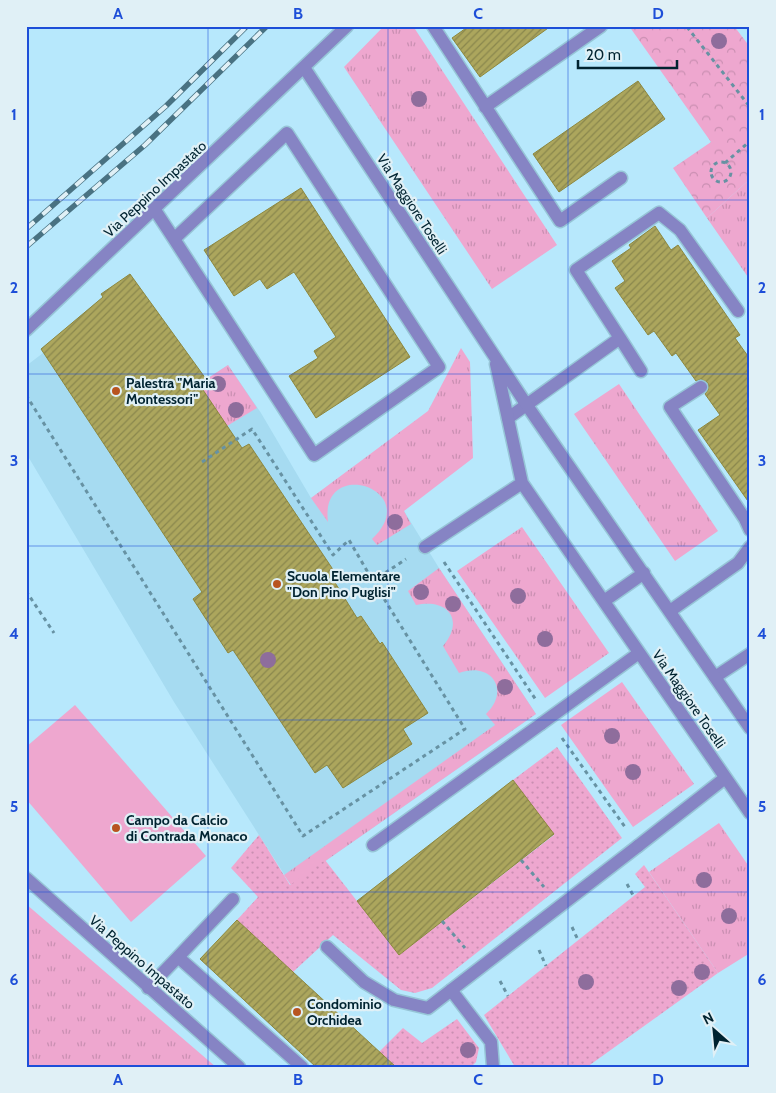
<svg xmlns="http://www.w3.org/2000/svg" width="776" height="1093" viewBox="0 0 776 1093" font-family="Cabin,sans-serif">
<defs>
<pattern id="grass-tufts" width="24" height="20" patternUnits="userSpaceOnUse" patternTransform="scale(1.25)"><rect width="24" height="20" fill="#eea7cf"/><path d="M3 7l-1-3M5 7V3M7 7l1-3M15 17l-1-3M17 17v-4M19 17l1-3" fill="none" stroke="#ca8fb2"/></pattern>
<pattern id="park-crowns" width="20" height="18" patternUnits="userSpaceOnUse" patternTransform="scale(1.25)"><rect width="20" height="18" fill="#eea7cf"/><path d="M2 6a3 3 0 1 1 6 0M12 15a3 3 0 1 1 6 0" fill="none" stroke="#ca8fb2"/></pattern>
<pattern id="garden-dots" width="8" height="8" patternUnits="userSpaceOnUse" patternTransform="scale(1.25)"><rect width="8" height="8" fill="#eea7cf"/><path d="M2 2h.1M6 6h.1" fill="none" stroke="#ca8fb2" stroke-width="1.8" stroke-linecap="round"/></pattern>
<pattern id="building-hatch" width="6" height="6" patternUnits="userSpaceOnUse" patternTransform="scale(1.25)"><rect width="6" height="6" fill="#aca65d"/><path d="M-1 1l2-2M0 6l6-6M5 7l2-2" fill="none" stroke="#8a874d"/></pattern>
</defs>
<rect width="100%" height="100%" fill="#b7e8fc"/>
<path fill="#a6dbf1" d="M100,299L170,403L228,365L261,413L311,498L366,459L404,511L439,568L536,714L291,885L174,702L26,453V366L43,353L41,349Z"/>
<path fill="url(#grass-tufts)" d="M384,26H413L557,245L492,289L344,67Z
M750,179V280L707,218Z
M461,348L470,362L473,458L404,511L411,524L377,545L372,539C425,489 319,455 328,522L311,498L428,411Z
M228,365L257,408L227,426L199,384Z
M619,384L718,531L675,561L574,414Z
M522,527L609,653L545,698L457,571Z
M439,568L536,714L291,885L284,875L495,725L486,714C511,690 491,661 459,673L443,646C465,620 448,598 416,605L408,591Z
M622,682L694,784L633,827L561,725Z
M719,823L750,868V953L718,973L649,872Z
M26,904L216,1067H26Z"/>
<path fill="url(#park-crowns)" d="M629,26H734L750,47V179L707,218L673,168L711,142Z"/>
<path fill="url(#garden-dots)" d="M557,747L622,838L432,988L415,993L401,990L333,935L293,972L237,920L258,897L231,868L259,835L290,885L325,860L399,955L554,835L513,780Z
M644,865L718,973L587,1067H515L484,1015L645,887L635,874Z
M457,1019L479,1048L476,1062L471,1067H396L379,1052L403,1028L422,1043Z"/>
<path fill="#eea7cf" d="M75,705L206,856L131,922L26,799V747Z"/>
<path fill="url(#building-hatch)" stroke="#8d873d" d="M469,26H551L480,77L452,38Z
M638,81L665,119L559,192L533,154Z
M301,188L410,357L316,418L289,376L318,358L314,351L336,337L294,272L267,289L260,279L234,296L204,250Z
M655,226L671,250L678,245L740,335L735,338L750,359V504L698,430L720,415L705,394L708,390V383L701,379L696,381L676,353L672,356L654,331L648,335L615,288L625,281L612,261L631,248L629,245Z
M130,274L206,379L199,384L242,448L249,444L338,577L334,581L357,618L361,616L380,644L382,642L428,713L403,729L412,744L343,788L327,765L315,773L233,650L228,653L193,599L202,592L41,349L103,297L101,294Z
M513,780L554,834L399,955L357,901Z
M237,920L293,972L396,1067H316L200,959Z"/>
<g fill="none" stroke-linecap="round" stroke-linejoin="round">
<defs>
<path id="service" d="M433,26L560,221L621,178
M485,107L601,26
M620,338L641,371
M701,387L670,407L745,519L750,530
M508,418L620,338L576,270L659,213L680,230L738,311
M670,611L738,563L750,547
M715,677L750,654
M373,845L541,724
M233,899L178,957L302,1067
M327,947L364,982L394,1000L428,1008L638,846
M148,988L178,957
M451,990L491,1042L493,1067"/>
<path id="minor" d="M305,69L526,404L750,728
M155,210L174,239L314,455L439,367L287,133L174,239
M26,330L347,26
M496,364L522,483L750,813
M425,547L522,483
M604,601L644,573
M541,724L639,653
M638,846L725,778
M26,878L239,1067"/>
</defs>
<use href="#service" stroke="#96c5d7" stroke-width="15"/>
<use href="#minor" stroke="#96c5d7" stroke-width="15"/>
<path stroke="#6792a3" stroke-width="3" stroke-dasharray="4 4" stroke-linecap="butt" d="M687,27L750,107
M687,27L695,26
M711 172a10 10 0 1 1 20 0a10 10 0 1 1-20 0Z
M725,163L750,141
M26,395L303,836L465,729L373,581L406,559
M202,462L252,429L333,555L349,540L373,581
M444,562L536,700
M26,591L54,633
M562,738L625,827
M521,860L544,887
M627,884L634,897
M442,921L465,948
M572,927L578,940
M539,950L546,966
M500,981L508,996"/>
<use href="#service" stroke="#8684c4" stroke-width="12"/>
<use href="#minor" stroke="#8684c4" stroke-width="12"/>
<defs>
<path id="rail" d="M26,229L166,106L247,26
M26,247L145,145L267,26"/>
</defs>
<use href="#rail" stroke="#497282" stroke-width="5.5"/>
<use href="#rail" stroke="#e0f0f6" stroke-width="4" stroke-dasharray="11" stroke-linecap="butt"/>
</g>
<g fill="#8e6d9c">
<circle cx="719" cy="41" r="8"/>
<circle cx="419" cy="99" r="8"/>
<circle cx="218" cy="384" r="8"/>
<circle cx="236" cy="410" r="8"/>
<circle cx="395" cy="522" r="8"/>
<circle cx="421" cy="592" r="8"/>
<circle cx="518" cy="596" r="8"/>
<circle cx="453" cy="604" r="8"/>
<circle cx="545" cy="639" r="8"/>
<circle cx="268" cy="660" r="8"/>
<circle cx="505" cy="687" r="8"/>
<circle cx="612" cy="736" r="8"/>
<circle cx="633" cy="772" r="8"/>
<circle cx="704" cy="880" r="8"/>
<circle cx="729" cy="916" r="8"/>
<circle cx="702" cy="972" r="8"/>
<circle cx="586" cy="982" r="8"/>
<circle cx="679" cy="988" r="8"/>
<circle cx="468" cy="1050" r="8"/>
</g>
<path fill="none" stroke="#1d4ed8" stroke-width="1" stroke-opacity="0.55" d="M208,26V1067M388,26V1067M568,26V1067M26,200H750M26,374H750M26,546H750M26,720H750M26,892H750"/>
<g fill="#b85420" stroke="#e0f0f6" stroke-width="2">
<circle cx="116" cy="391" r="5"/>
<circle cx="277" cy="584" r="5"/>
<circle cx="116" cy="828" r="5"/>
<circle cx="297" cy="1012" r="5"/>
</g>
<g text-anchor="middle" dominant-baseline="central" stroke-width="4.5" stroke-linejoin="round" paint-order="stroke">
<g font-size="14" fill="#002330" stroke="#e0f0f6">
<text transform="translate(155 189) rotate(-43)">Via Peppino Impastato</text>
<text transform="translate(412 204) rotate(57)">Via Maggiore Toselli</text>
<text transform="translate(689 699) rotate(55)">Via Maggiore Toselli</text>
<text transform="translate(142 962) rotate(41)">Via Peppino Impastato</text>
</g>
<g font-size="14" font-weight="bold" fill="#002330" stroke="#e0f0f6" text-anchor="start">
<text x="126" y="383">Palestra "Maria<tspan x="126" dy="16">Montessori"</tspan></text>
<text x="287" y="576">Scuola Elementare<tspan x="287" dy="16">"Don Pino Puglisi"</tspan></text>
<text x="126" y="820">Campo da Calcio<tspan x="126" dy="16">di Contrada Monaco</tspan></text>
<text x="307" y="1004">Condominio<tspan x="307" dy="16">Orchidea</tspan></text>
</g>
</g>
<rect width="776" height="1093" fill="none" stroke="#e0f0f6" stroke-width="55"/>
<g transform="translate(714 1030) rotate(333)" stroke="#e0f0f6" stroke-width="4" paint-order="stroke">
<path d="M0-4L9 19L0 12L-9 19Z" fill="#002330"/>
<text y="-8" font-size="14" font-weight="bold" text-anchor="middle" fill="#002330">N</text>
</g>
<path d="M578 60v8h99v-8" fill="none" stroke="#002330" stroke-width="2.5"/>
<text x="586" y="60" font-size="15" fill="#002330" stroke="#e0f0f6" stroke-width="4" paint-order="stroke">20 m</text>
<rect x="28" y="28" width="720" height="1038" fill="none" stroke="#1d4ed8" stroke-width="2"/>
<g font-size="16" text-anchor="middle" font-weight="bold" fill="#1d4ed8">
<text x="118" y="19">A</text>
<text x="298" y="19">B</text>
<text x="478" y="19">C</text>
<text x="658" y="19">D</text>
<text x="14" y="120">1</text>
<text x="762" y="120">1</text>
<text x="14" y="293">2</text>
<text x="762" y="293">2</text>
<text x="14" y="466">3</text>
<text x="762" y="466">3</text>
<text x="14" y="639">4</text>
<text x="762" y="639">4</text>
<text x="14" y="812">5</text>
<text x="762" y="812">5</text>
<text x="14" y="985">6</text>
<text x="762" y="985">6</text>
<text x="118" y="1085">A</text>
<text x="298" y="1085">B</text>
<text x="478" y="1085">C</text>
<text x="658" y="1085">D</text>
</g>
</svg>
